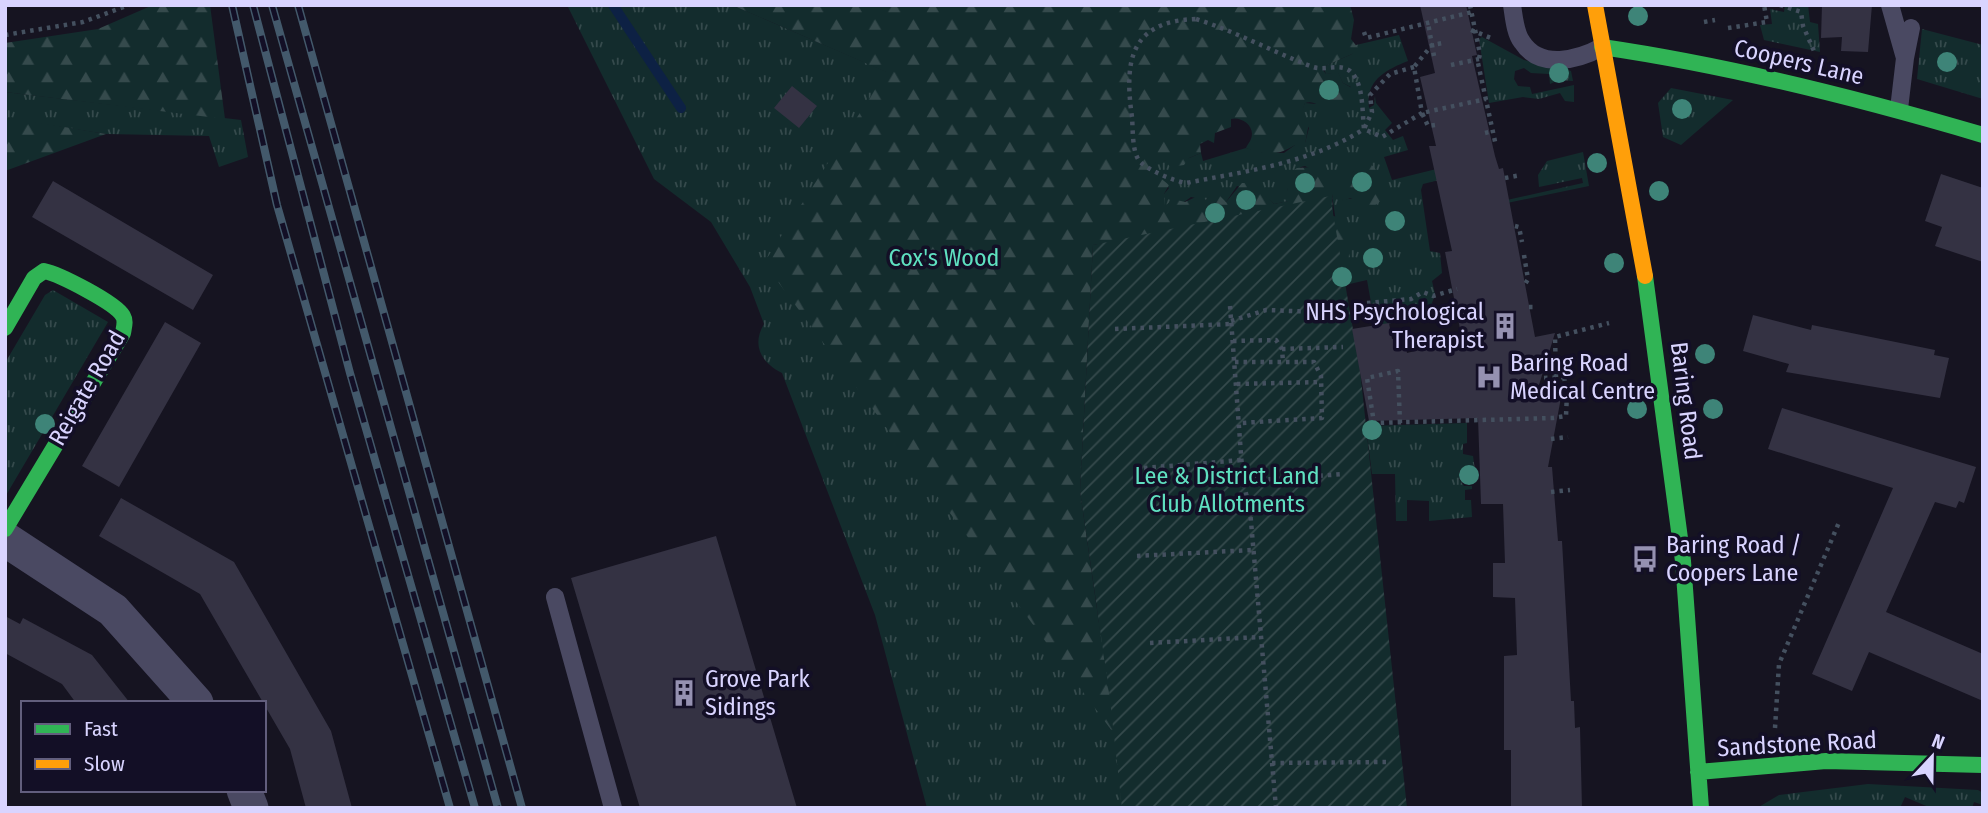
<svg xmlns="http://www.w3.org/2000/svg" width="1988" height="813" viewBox="0 0 1988 813" font-family="'Fira Sans Condensed',sans-serif">
<defs>
<pattern id="grass-tufts" width="24" height="20" patternUnits="userSpaceOnUse" patternTransform="scale(1.75)"><rect width="24" height="20" fill="#132c2d"/><path d="M3 7l-1-3M5 7V3M7 7l1-3M15 17l-1-3M17 17v-4M19 17l1-3" fill="none" stroke="#354a4c"/></pattern>
<pattern id="forest-firs" width="22" height="20" patternUnits="userSpaceOnUse" patternTransform="scale(1.75)"><rect width="22" height="20" fill="#132c2d"/><path d="M5 1l3.5 6h-7zM16 11l3.5 6h-7z" fill="#354a4c"/></pattern>
<pattern id="garden-furrows" width="10" height="10" patternUnits="userSpaceOnUse" patternTransform="scale(1.75)"><rect width="10" height="10" fill="#132c2d"/><path d="M-1 1l2-2M0 10L10 0M9 11l2-2" fill="none" stroke="#354a4c"/></pattern>
</defs>
<rect width="100%" height="100%" fill="#161421"/>
<path fill="url(#grass-tufts)" fill-rule="evenodd" d="M567,5H732L887,72L1110,729L1097,607L1267,808H927L875,615L782,373C762,363 751,346 764,324L750,287L711,222L654,179Z
M1785,5H1808L1810,22L1818,24L1820,52L1764,40L1760,25L1772,24L1770,9L1784,12Z
M1922,29L1983,45V99L1917,79Z
M1399,35L1408,61C1385,70 1365,81 1369,108L1374,105L1375,96L1376,103L1392,123L1385,130L1393,140L1403,136L1408,150L1384,157L1392,180L1469,161L1443,179L1423,184L1421,190L1430,251L1440,253L1442,273L1432,281L1435,294L1432,303L1439,312L1447,311L1450,303L1456,311L1376,326L1368,314L1372,308L1367,280L1345,285L1093,245L1342,265L1332,194L1309,168L1305,166C1289,169 1286,187 1289,201L1274,204L1260,192L1237,186L1226,202L1212,195L1206,200L1191,197L1184,202L1164,207V194L1169,188L1147,168L1151,161L1158,163L1165,160L1175,164L1201,153L1203,161L1246,148L1264,153H1284L1295,145L1305,143L1309,128L1300,115L1305,103L1339,106L1351,87L1343,83L1338,73L1326,74L1323,67L1352,54L1356,45ZM1357,166L1376,191L1379,201L1373,206C1363,203 1354,195 1342,201L1345,195L1344,185Z
M1482,37L1524,60L1556,68L1552,72L1557,77H1565L1563,69L1571,71L1573,81L1559,80L1550,84L1549,74L1531,73L1524,68L1515,71L1514,79L1518,86L1530,87L1532,94L1574,85V102L1565,101L1560,93L1539,99L1523,97L1489,103L1479,39Z
M1671,88L1733,100L1681,145L1663,137L1658,103Z
M5,92L241,120L248,157L219,167L209,136L106,134L5,118Z
M1583,152L1589,186L1507,203V200L1583,183L1582,178L1539,187L1538,175L1547,161Z
M53,290L108,322L5,497V363L45,295Z
M1467,423V443L1463,444V454L1473,456L1475,470L1459,471V479L1464,486H1472V489L1465,490V500H1471L1472,517L1429,521V501L1407,500V521H1396L1395,474H1372L1366,426Z
M1868,784L1978,790L1983,793V805L1974,802L1972,808H1931L1905,797L1900,808H1757L1779,795Z"/>
<path fill="url(#forest-firs)" d="M153,5H210L225,119L5,92V43L98,29Z
M732,5H1350L1354,20L1351,39L1358,48L1352,54L1323,67V70L1326,74L1338,72L1343,83L1352,88L1355,97L1349,106H1337V111L1330,116C1322,110 1317,99 1305,103L1301,115L1309,123L1305,144L1300,147L1295,145C1277,156 1266,156 1246,148C1247,145 1250,142 1251,139C1256,126 1241,116 1231,119V127L1215,133L1214,143L1208,140L1200,144L1201,153L1189,158L1184,165L1170,167L1165,160L1161,164L1152,162L1148,168L1169,185L1164,194L1165,206L1173,199L1185,202L1200,195L1206,200L1215,191L1226,202L1242,183H1249L1254,189L1257,188L1274,204L1288,201V174L1297,168L1314,167L1332,192L1333,216L1345,218L1343,231L1351,235L1348,264L1342,265L1229,223L1093,245L1080,491L1115,735L764,263L886,72Z
M5,117L106,134L5,171Z
M1358,157C1373,164 1379,169 1381,186L1377,191L1384,198L1373,207L1350,198L1342,202L1344,175L1353,172Z"/>
<path fill="url(#garden-furrows)" d="M1330,196L1360,370L1407,808H1122L1109,691L1080,491L1093,245Z"/>
<g fill="none" stroke-linecap="round" stroke-linejoin="round">
<path stroke="#0d2144" stroke-width="10" d="M613,5L681,108"/>
</g>
<path fill="#343243" d="M1420,5H1466L1477,55L1472,56L1495,156L1499,169L1503,168L1535,337L1555,333L1539,385L1563,387L1548,467H1552L1558,541H1562L1571,701H1574L1575,728L1580,727L1582,808H1511V750H1504V656L1517,655L1515,598L1493,597V563H1505L1503,504H1481L1478,418L1369,421L1352,329L1389,323L1392,339L1404,336L1407,353L1462,339L1445,252L1452,251L1429,146H1436L1420,77L1435,73Z
M1822,5H1872L1868,52L1841,51L1842,37L1821,38Z
M792,86L817,106L799,128L774,108Z
M1941,174L1983,188V262L1935,246L1942,227L1925,221Z
M53,181L213,275L193,310L32,217Z
M1753,315L1811,330L1812,325L1935,350L1934,355L1949,358L1940,398L1786,372L1789,364L1743,351Z
M165,322L201,343L119,487L82,466Z
M1782,408L1976,467L1964,503L1959,501L1956,508L1935,502L1886,612L1983,654V701L1869,652L1852,691L1812,674L1893,488L1768,449Z
M121,498L234,562L331,731L352,808H306L290,749L200,594L99,536Z
M716,536L797,808H640L571,578Z
M5,616L20,624L23,618L92,655L130,703H76L62,684L5,653Z"/>
<g fill="none" stroke-linecap="round" stroke-linejoin="round">
<path stroke="#44505f" stroke-width="4.5" stroke-dasharray="3.5 5" stroke-linecap="butt" d="M1470,5L1480,54L1478,63L1496,146
M1780,5L1801,12L1803,26L1814,51
M1196,19C1237,32 1273,52 1313,67C1325,71 1340,63 1350,71C1364,83 1362,112 1364,129C1311,163 1247,171 1186,183C1174,181 1144,169 1138,159C1132,148 1133,129 1132,117C1124,61 1130,21 1196,19Z
M1704,22L1715,20
M1728,28L1767,22L1764,5
M1471,30L1491,38
M1364,32L1366,38L1472,12
M5,35L83,22L129,5
M1434,56L1432,45L1443,43
M1451,65L1479,59
M1414,67L1390,74L1370,95L1372,112L1364,129L1382,137L1422,113L1414,67L1432,45L1428,23
M1435,125L1428,126L1422,113L1486,99
M1485,133L1493,131
M1505,178L1521,175
M1515,226L1519,227L1522,242
M1524,255L1528,279L1524,286
M1367,303L1411,299L1423,292L1433,296L1457,289
M1230,306L1243,481L1250,510L1276,808
M1529,307H1535
M1231,321L1266,310L1344,313
M1115,329L1231,324
M1233,341L1276,340L1282,349L1283,362
M1282,349L1343,347
M1235,362H1314L1321,376L1322,418L1241,423
M1556,377L1555,337L1609,323
M1544,378L1568,377
M1237,384L1321,382
M1400,423L1398,371L1367,378L1374,423L1553,418L1566,416L1567,393L1564,377
M1551,439L1568,437
M1144,468L1242,460
M1243,481L1344,474
M1551,492L1570,490
M1137,556L1251,550
M1150,643L1259,637
M1775,728L1779,664L1840,520
M1272,763L1386,762"/>
<path stroke="#4a4962" stroke-width="18" d="M1512,5C1514,17 1515,33 1522,42C1540,70 1578,60 1602,47
M1890,5L1905,58L1899,109
M1905,58L1911,28
M555,597L613,808"/>
<path stroke="#4a4962" stroke-width="35" d="M5,539L113,610L196,703
M244,790L251,808"/>
<path stroke="#30b455" stroke-width="16" d="M1602,47C1732,66 1858,98 1983,135
M1645,276L1683,561L1701,808
M5,328L34,278L44,271C59,274 116,303 123,316C126,321 124,327 123,333L5,529
M1698,772L1826,761L1983,765"/>
<path stroke="#ff9f0a" stroke-width="16" d="M1595,5L1645,276"/>
<defs>
<path id="rail" d="M232,5L277,205L450,808
M253,5L350,373L475,808
M272,5L498,808
M298,5L522,808"/>
</defs>
<use href="#rail" stroke="#43596b" stroke-width="8"/>
<use href="#rail" stroke="#130f26" stroke-width="5" stroke-dasharray="16" stroke-linecap="butt"/>
</g>
<g fill="#3e8478">
<circle cx="1638" cy="16" r="10"/>
<circle cx="1947" cy="62" r="10"/>
<circle cx="1559" cy="73" r="10"/>
<circle cx="1329" cy="90" r="10"/>
<circle cx="1682" cy="109" r="10"/>
<circle cx="1597" cy="163" r="10"/>
<circle cx="1362" cy="182" r="10"/>
<circle cx="1305" cy="183" r="10"/>
<circle cx="1659" cy="191" r="10"/>
<circle cx="1246" cy="200" r="10"/>
<circle cx="1215" cy="213" r="10"/>
<circle cx="1395" cy="221" r="10"/>
<circle cx="1373" cy="258" r="10"/>
<circle cx="1614" cy="263" r="10"/>
<circle cx="1342" cy="277" r="10"/>
<circle cx="1705" cy="354" r="10"/>
<circle cx="1637" cy="409" r="10"/>
<circle cx="1713" cy="409" r="10"/>
<circle cx="45" cy="424" r="10"/>
<circle cx="1372" cy="430" r="10"/>
<circle cx="1469" cy="475" r="10"/>
</g>
<defs>
<symbol id="building-bare" viewBox="-9 -9 18 18"><path d="M-4-6H4V6H1V3H-1V6H-4ZM-2.5-4.3h1.7v1.8h-1.7ZM.8-4.3h1.7v1.8H.8ZM-2.5-1h1.7V.8h-1.7ZM.8-1h1.7V.8H.8Z" fill="#9591b1" stroke="#130f26" stroke-width="2.5" paint-order="stroke"/></symbol>
<symbol id="hospital-bare" viewBox="-9 -9 18 18"><path d="M-5-5h3v3.5h4V-5h3V5h-3V1.5h-4V5h-3Z" fill="#9591b1" stroke="#130f26" stroke-width="2.5" paint-order="stroke"/></symbol>
<symbol id="bus-bare" viewBox="-9 -9 18 18"><path d="M-5-6H5V4H4V6H2V4H-2V6H-4V4H-5ZM-3.5-4V0h7V-4ZM-3.5 1.2v1.5H-2V1.2ZM2 1.2v1.5H3.5V1.2Z" fill="#9591b1" stroke="#130f26" stroke-width="2.5" paint-order="stroke"/></symbol>
</defs>
<g fill-rule="evenodd">
<use href="#building-bare" x="1486" y="307" width="38" height="38"/>
<use href="#hospital-bare" x="1470" y="358" width="38" height="38"/>
<use href="#bus-bare" x="1626" y="540" width="38" height="38"/>
<use href="#building-bare" x="665" y="674" width="38" height="38"/>
</g>
<g text-anchor="middle" dominant-baseline="central" stroke-width="7" stroke-linejoin="round" paint-order="stroke">
<g font-size="24" fill="#d9d4ff" stroke="#130f26">
<text transform="translate(1799 62) rotate(13)">Coopers Lane</text>
<text transform="translate(87 388) rotate(-60)">Reigate Road</text>
<text transform="translate(1686 401) rotate(83)">Baring Road</text>
<text transform="translate(1797 744) rotate(-3)">Sandstone Road</text>
</g>
<g font-size="24" fill="#5fe0c0" stroke="#130f26">
<text x="944" y="258">Cox's Wood</text>
<text x="1227" y="476">Lee &amp; District Land<tspan x="1227" dy="28">Club Allotments</tspan></text>
</g>
<g font-size="24" fill="#d9d4ff" stroke="#130f26" text-anchor="start">
<text x="1484" y="312" text-anchor="end">NHS Psychological<tspan x="1484" dy="28">Therapist</tspan></text>
<text x="1510" y="363">Baring Road<tspan x="1510" dy="28">Medical Centre</tspan></text>
<text x="1666" y="545">Baring Road /<tspan x="1666" dy="28">Coopers Lane</tspan></text>
<text x="705" y="679">Grove Park<tspan x="705" dy="28">Sidings</tspan></text>
</g>
</g>
<rect width="1988" height="813" fill="none" stroke="#d9d4ff" stroke-width="14"/>
<rect x="21" y="701" width="245" height="91" fill="#130f26" stroke="#625e7d" stroke-width="2"/>
<rect x="35" y="724" width="35" height="10" fill="#30b455" stroke="#625e7d" stroke-width="2"/>
<text x="84" y="736" font-size="21" fill="#d9d4ff">Fast</text>
<rect x="35" y="759" width="35" height="10" fill="#ff9f0a" stroke="#625e7d" stroke-width="2"/>
<text x="84" y="771" font-size="21" fill="#d9d4ff">Slow</text>
<g transform="translate(1932 757) rotate(22)" stroke="#130f26" stroke-width="5" paint-order="stroke">
<path d="M0-5L12 26L0 18L-12 26Z" fill="#d9d4ff"/>
<text y="-10" font-size="19" font-weight="bold" text-anchor="middle" fill="#d9d4ff">N</text>
</g>
</svg>
